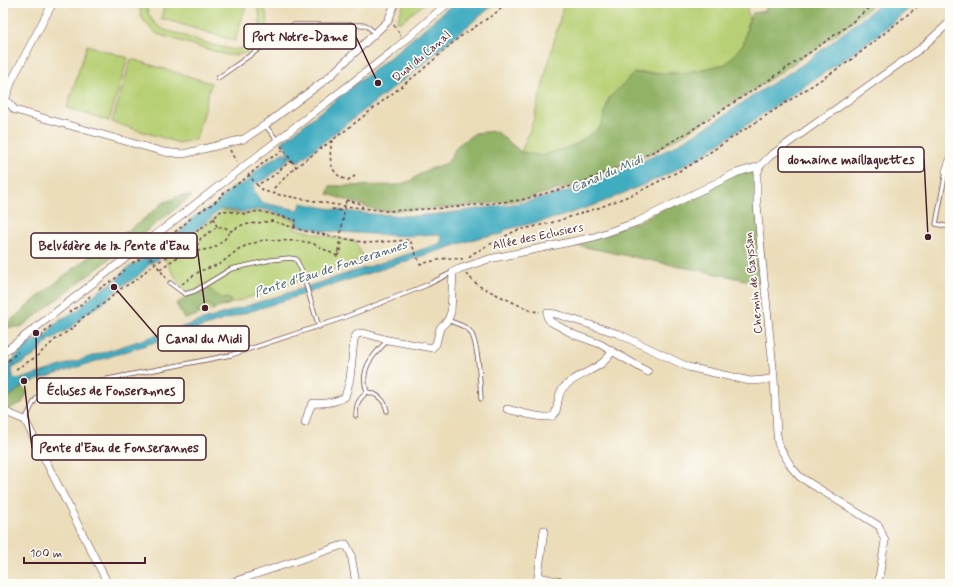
<svg xmlns="http://www.w3.org/2000/svg" width="953" height="587" viewBox="0 0 953 587" font-family="Mynerve,sans-serif">
<rect width="100%" height="100%" fill="#fdfcf7"/>
<filter id="ink" filterUnits="userSpaceOnUse"><feTurbulence type="fractalNoise" baseFrequency=".025" numOctaves="2"/><feDisplacementMap in="SourceGraphic" scale="8" xChannelSelector="R" yChannelSelector="G"/><feConvolveMatrix kernelMatrix="1 2 1 2 8 2 1 2 1" color-interpolation-filters="sRGB"/></filter>
<filter id="wash" filterUnits="userSpaceOnUse"><feTurbulence type="fractalNoise" baseFrequency=".012" numOctaves="4" result="noise"/><feDisplacementMap in="SourceGraphic" scale="16" xChannelSelector="R" yChannelSelector="G"/><feGaussianBlur stdDeviation="0.9" result="paint"/><feColorMatrix in="noise" values="0 0 0 0 0 0 0 0 0 0 0 0 0 0 0 0 0 1.4 0 .05"/><feComposite in="paint" operator="in"/></filter>
<g filter="url(#wash)">
<rect width="100%" height="100%" fill="#ebddba"/>
<path fill="#b8d075" stroke="#817850" d="M139,3H146C146,12 152,21 159,27C164,31 173,32 179,34C194,39 210,45 226,48C230,49 234,50 238,49C261,45 265,20 255,3H262C278,32 258,58 226,55L157,34L146,24L141,16Z
M165,3H236L246,6L235,41L161,18Z
M404,3H425L401,22H397Z
M564,3H746L749,19L744,43L726,64L683,73H634L609,98L601,127L575,145L541,156L521,152L533,122Z
M87,45L128,58L109,121L67,108Z
M131,59L211,83L196,139L179,143L112,122Z
M222,210L245,214L259,211L296,220L294,228L330,237L355,241L364,259L200,314L185,294L164,258C172,252 178,245 185,240C198,230 211,222 222,210Z"/>
<path fill="#92b266" stroke="#6e6848" d="M765,3H875L846,27L812,51L769,80L690,131L657,150L624,165L572,186L521,200L446,208L387,211L376,210L328,194L330,186L397,185L410,181L425,171L447,163L457,146L475,133L496,131L521,152L541,156L575,145L601,127L609,98L634,73H683L726,64L744,43L749,19L753,13L766,11Z
M760,166L757,175L765,284L570,244L637,222L736,173Z
M182,195L192,196L21,327H3L38,297L83,261L140,222L163,203Z
M207,287L222,299L227,298L231,300L229,304L214,309L208,304L197,310L200,314L185,319L176,304C185,297 196,293 207,287Z
M21,387L28,392L22,403L3,411V400L6,399Z"/>
<path fill="#41acc0" stroke="#466676" d="M454,3H496L454,37L408,76L298,162L291,157L287,156V149L282,142L394,54Z
M882,3H916L876,36L837,64L699,157L666,175L598,204L559,217L504,230L503,234L481,237L25,384L5,400H3V363L7,364L11,360L12,365L16,366L12,369L13,377L16,379H21L439,244L442,240L440,235L438,234L406,236L321,231L316,229L296,225L297,219L266,210L265,207L268,204L299,210L301,203L342,211L372,214L413,216L441,214L520,203L555,195L587,185L617,173L669,149L710,125L760,91L805,63Z
M284,152L286,156L290,158L268,178L254,184V191L261,202L268,204L265,207V210L260,209L244,212L221,209L208,220L186,237L182,235V231L184,227L194,217L215,205L232,188L244,183L262,166Z
M180,231L181,236L185,238L181,240L167,254L152,263L148,261V257C153,253 156,247 161,243C167,238 175,236 180,231Z
M147,257L148,262L151,263L138,276L119,288L115,286L114,283L126,269Z
M113,282L114,287L118,289L101,305L85,314L72,327L50,340L46,338V335L57,322L72,313L77,311L92,296Z
M45,334V339L49,341L35,355L17,366L13,364V360C19,354 24,347 31,342C36,339 42,339 45,334Z"/>
</g>
<g filter="url(#ink)">
<g fill="none" stroke-linecap="round" stroke-linejoin="round">
<defs>
<path id="lane" d="M218,78L293,25H366L375,33
M265,125L277,140
M950,172L946,171L936,224L950,227
M170,283L185,294L195,291L231,269L271,260L289,258L296,259L301,269L319,327
M448,320C454,323 466,326 470,331C479,343 480,384 481,399
M387,411C385,400 378,394 367,392C359,369 372,356 388,340
M356,416C356,404 358,400 367,392
M25,420C31,409 34,396 46,391L231,355L340,319L427,285L453,272"/>
<path id="street" d="M6,100L15,110L164,152L183,154L244,139L265,125L328,78L388,21L395,3
M3,106L13,78L50,8L54,3
M946,171L950,160
M3,353L393,51L448,3
M648,372L600,344L575,335L551,322L547,317V313L556,314L619,334L688,367L750,381L764,380L774,378
M507,409C516,411 545,420 553,416C559,412 556,395 563,388C576,373 603,370 612,351
M3,411L25,420L108,584
M305,423L309,410L313,403C325,404 334,403 345,397L350,379L354,340L356,335L361,333L367,334L388,340L432,348L436,344L440,328L448,320L451,312L453,272L459,269L489,259L594,237L637,222L736,173L760,166
M538,577L571,584
M108,583L119,584
M227,584L346,544L351,554L356,584
M536,584L538,577L544,530
M878,584L885,541L879,526L800,477L792,468L778,444L777,434L774,378L762,259L757,204V175L760,166L770,156L920,49L950,22"/>
</defs>
<use href="#lane" stroke="#623c40" stroke-width="5"/>
<use href="#street" stroke="#623c40" stroke-width="8"/>
<path stroke="#623c40" stroke-width="1.5" stroke-dasharray="3 3" stroke-linecap="butt" d="M394,25L401,36
M332,140C329,156 328,175 348,180L355,176
M281,146L296,167
M230,150L237,163
M292,161C284,165 280,170 274,175C269,179 262,182 257,185L264,191L275,194L337,205L387,211L446,208L521,200L572,186L624,165L657,150L690,131L769,80L812,51L846,27L875,3
M248,174L257,185
M275,194L274,188L296,167L346,130L421,71L457,39L497,12L505,3
M346,200L362,204V208
M332,209L342,211
M199,212L214,203L227,190L242,181L268,159L277,155L284,150
M214,218L217,227
M194,251L201,238L217,227H224L231,231L242,225L272,221L305,231L367,243L410,240L420,264L447,258L463,259
M147,252L166,278
M337,256L341,251L342,239
M469,257L472,254L515,231L554,222L601,207L636,193L689,166L851,60L922,3
M132,263L142,258L146,252H149C163,240 178,231 191,218
M160,269L176,258L186,253L214,248L224,240L231,231
M466,274L479,286L531,311L540,312
M182,284L200,271L220,264L240,248L263,240L299,241L312,243L337,256L338,251
M99,289L116,278L124,270
M69,312L82,304L90,296
M35,339L41,336L52,325
M3,362H7L18,352
M16,369L36,357L56,339L73,328L82,318L106,302L119,290L139,278L149,268L172,253L184,240L211,221L222,210L245,214L259,211L296,220L294,228"/>
<use href="#lane" stroke="#fff" stroke-width="3.5"/>
<use href="#street" stroke="#fff" stroke-width="7"/>
<path stroke="#623c40" stroke-width="1.5" stroke-dasharray="3 3" stroke-linecap="butt" d="M338,251L346,200"/>
</g>
</g>
<g text-anchor="middle" dominant-baseline="central" stroke-width="3.5" stroke-linejoin="round" paint-order="stroke">
<g font-size="12" fill="#4a1f2b" stroke="#fdfcf7">
<text transform="translate(422 57) rotate(-40)">Quai du Canal</text>
<text transform="translate(538 237) rotate(-12)">Allée des Eclusiers</text>
<text transform="translate(754 283) rotate(-96)">Chemin de Bayssan</text>
</g>
<g font-size="13" font-style="italic" fill="#465e6e" stroke="#fdfcf7">
<text transform="translate(607 174) rotate(-23)">Canal du Midi</text>
<text transform="translate(331 269) rotate(-18)">Pente d'Eau de Fonserannes</text>
</g>
</g>
<path fill="none" stroke="#4a1f2b" stroke-width="1.5" d="M378 83L356 37M928 237L924 159M205 308L197 246M114 287L158 338M36 333L37 391M24 381L32 448"/>
<g fill="#4a1f2b" stroke="#fdfcf7" stroke-width="1.5">
<circle cx="378" cy="83" r="4"/>
<circle cx="928" cy="237" r="4"/>
<circle cx="205" cy="308" r="4"/>
<circle cx="114" cy="287" r="4"/>
<circle cx="36" cy="333" r="4"/>
<circle cx="24" cy="381" r="4"/>
</g>
<g fill="#fdfcf7" stroke="#4a1f2b" stroke-width="1.5">
<rect x="244" y="24" width="112" height="25" rx="4"/>
<rect x="778" y="147" width="146" height="25" rx="4"/>
<rect x="31" y="233" width="166" height="25" rx="4"/>
<rect x="158" y="326" width="91" height="25" rx="4"/>
<rect x="37" y="378" width="147" height="25" rx="4"/>
<rect x="32" y="435" width="174" height="25" rx="4"/>
</g>
<g font-size="13" text-anchor="middle" font-weight="bold" fill="#4a1f2b">
<text x="300" y="41">Port Notre-Dame</text>
<text x="851" y="164">domaine maillaguettes</text>
<text x="114" y="250">Belvédère de la Pente d'Eau</text>
<text x="204" y="343">Canal du Midi</text>
<text x="111" y="395">Écluses de Fonserannes</text>
<text x="119" y="452">Pente d'Eau de Fonserannes</text>
</g>
<rect width="953" height="587" fill="none" stroke="#fdfcf7" stroke-width="16"/>
<path d="M24 557v6h121v-6" fill="none" stroke="#4a1f2b" stroke-width="2"/>
<text x="30" y="557" font-size="12" fill="#4a1f2b" stroke="#fdfcf7" stroke-width="3" paint-order="stroke">100 m</text>
</svg>
